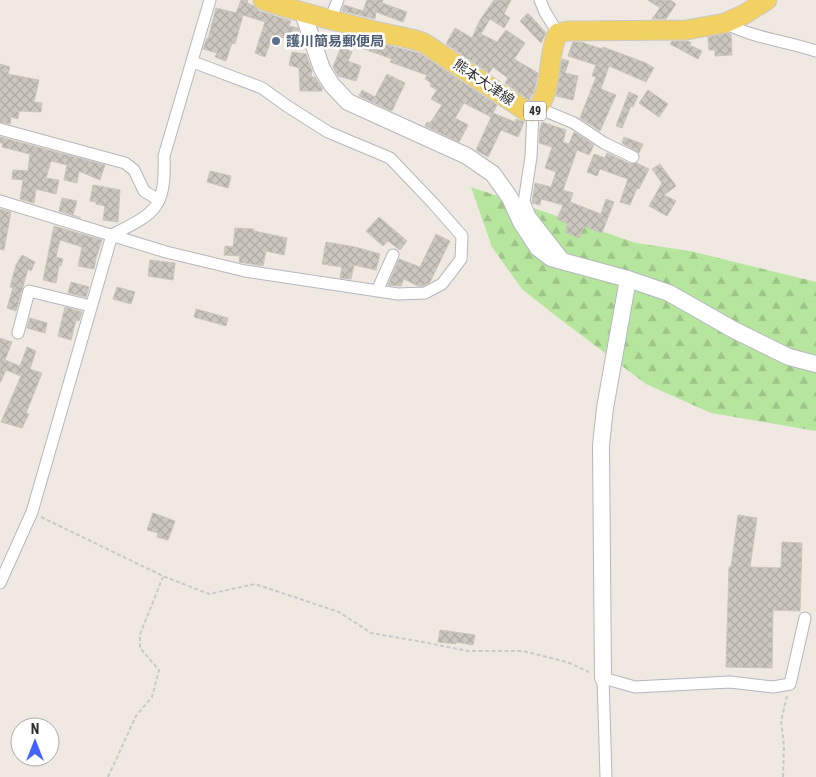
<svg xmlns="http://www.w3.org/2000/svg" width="816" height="777" viewBox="0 0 816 777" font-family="'Roboto Condensed','Noto Sans JP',sans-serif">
<defs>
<pattern id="forest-firs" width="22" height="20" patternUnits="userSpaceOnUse" patternTransform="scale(1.25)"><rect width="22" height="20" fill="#b6e59e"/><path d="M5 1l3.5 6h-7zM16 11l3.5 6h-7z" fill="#9dc588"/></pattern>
<pattern id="building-cross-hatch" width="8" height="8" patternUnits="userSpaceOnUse" patternTransform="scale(1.25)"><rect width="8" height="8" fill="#cbc7bf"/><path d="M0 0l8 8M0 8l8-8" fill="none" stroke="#afaba4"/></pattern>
</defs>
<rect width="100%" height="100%" fill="#efe9e1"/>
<path fill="url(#forest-firs)" d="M471,187L636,243L690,251L816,282V431L711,413L646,384L556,316L522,289L492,247Z"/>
<path fill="url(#building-cross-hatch)" stroke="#cbc5ba" d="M241,0H248L247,3L254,6L259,11L291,21L289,26L298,28L300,37L299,42L273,35L265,57L255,53L265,22L243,15L235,44L232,43L226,61L215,57L217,53L203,49L207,38L208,39L216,8L236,13Z
M367,0H383L382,3L407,12L403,22L376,12L375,19L342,11L344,5L363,11Z
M494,0H511L504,14L510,18L504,28L490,19L481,34L497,42L506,30L525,43L514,59L538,73L534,92L529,100L505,83L508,78L493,67L489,73L446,44L455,28L472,38L480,20Z
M648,0H670L676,4L666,19H652L660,8Z
M528,13L546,33L541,43L520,21Z
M729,33L731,34L732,55L715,56V50H709L708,37Z
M358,38L419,53L497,105L491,117L464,103L455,118L468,125L459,142L425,126L427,122L430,123L442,105L431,99L437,90L430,86L431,83L425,79L427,75L390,62L392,59L356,46Z
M672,41H688L691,43L689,45L702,51L698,59L670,44Z
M573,42H581L602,49L603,47L646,63L654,68L646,82L609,66L601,89L616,95L600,131L580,118L596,77L592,76L596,65L568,56Z
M341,47L352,52L348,61L361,66L356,81L338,76L333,67Z
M292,52L306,54L312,71L311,77H315L322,88V91H300L299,68L289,65Z
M562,59L569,61L565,73L578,76L573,100L556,96Z
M0,64L10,67L8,74L39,80L34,102L42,103L41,112L19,111L18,119L11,117L10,124L0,122Z
M387,74L405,83L392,111L359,96L362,90L375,97Z
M648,90L668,104L659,117L639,103Z
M629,92L638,96L633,107L631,106L622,128L616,126Z
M493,113L515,122L516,119L524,122L518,137L501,130L488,157L476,150Z
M542,122L566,130L563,142L569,144L574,132L594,145L589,155L577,150L563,190L573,193L570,202L601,214L606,199L614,202L602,233L584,226L579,238L565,232L568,224L557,219L563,205L541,199L540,205L532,203L535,183L551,187L556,172L545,168L552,147L539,143L540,129Z
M0,137L105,165L100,180L79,171L77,183L64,180L67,165L51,161L46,178L59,180L56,194L36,189L34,203L20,199L23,180L12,179L13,170L28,171L30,154L2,147L3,143H0Z
M624,137L643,144L639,153L622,143Z
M607,153L630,164L637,163L649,169L639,189L637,188L630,205L620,202L628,179L600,169L597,176L587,172L594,154L605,158Z
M660,164L676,186L664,195L676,201L667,216L649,206L662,183L652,169Z
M210,171L231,176L228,188L207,182Z
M93,185L120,190L118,222L103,220L105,206L96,204V202L90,201Z
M62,198L77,201L73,215L81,218L59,211Z
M0,209L11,212L4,250L0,249Z
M379,217L407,241L400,250L388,241L383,246L366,231Z
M54,226L102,240L96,258L94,269L78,266L82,247L60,240L56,257L63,259L61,266H59L56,283L43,280Z
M235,228L254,229V231L287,238L284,255L266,251L263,266L239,262L240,256L224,255L225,246L233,247Z
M436,234L450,241L430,282L423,286H418L404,279L401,286L388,285L399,259L420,267Z
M326,242L355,247L380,254L376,270L354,265L351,279L340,278L342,267L322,264Z
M22,255L35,262L31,271L28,269L16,311L7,308L13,288L10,287L16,265Z
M150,260L175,263L173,280L148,276Z
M71,282L89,287L86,297L68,293Z
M117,287L135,292L131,304L113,299Z
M65,307L82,312L79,321L76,320L71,340L58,336Z
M196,309L228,318L226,326L194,317Z
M30,318L47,323L45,333L27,328Z
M0,338L12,342L5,360L20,366L27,347L36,351L30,369L42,373L26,413L29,414L22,428L1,422L21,376L6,370L0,383Z
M153,513L175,521L168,540L157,537L158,533L147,530Z
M738,515L757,518L750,567L781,568L782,542L802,543L800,611L773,610L772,668L726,667L729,567H731Z
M440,630L475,635L473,645L456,642V644L438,642Z"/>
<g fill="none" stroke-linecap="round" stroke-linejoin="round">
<defs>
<path id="street" d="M540,0L545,12L558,33
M330,20L338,0
M725,23C753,38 786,41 816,51
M538,108L574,123L604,143L633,157
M533,112L531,157L524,202L530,216L566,262
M0,129L125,163L134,170L144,191L159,200
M0,201L166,252L245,271L398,294L425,293L442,284L461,259L462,236L433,203L390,158L328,132L287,106L262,88L193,62
M377,291L393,255
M18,333L29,291L91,306
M0,583L32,512L112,235C155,213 166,209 164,156L210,0
M606,777L603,678L635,687L730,682L773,687L790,684L805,618"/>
<path id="secondary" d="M303,13L322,69L332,85L348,102L467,156L493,174L510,198L521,222L538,248L551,258L628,279L669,293L734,330L789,357L816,364
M603,678L601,445L605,408L628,279"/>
<path id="primary" d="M263,0C301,13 340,22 379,32C394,36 409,37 424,43L526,111L533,112C554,97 546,55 558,33L568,31L686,30L725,23L745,14L767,0"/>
</defs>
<use href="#street" stroke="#b4b7c1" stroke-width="13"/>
<use href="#secondary" stroke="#b4b7c1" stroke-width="18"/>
<use href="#primary" stroke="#c9c9c9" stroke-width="21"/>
<path stroke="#c9c9c9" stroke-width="2" stroke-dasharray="4 2.5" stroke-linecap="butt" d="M41,517L163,576L209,594L255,584L339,612L371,633L423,642L468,651H523L567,662L589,672
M108,777L136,716L152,697L159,670L140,648V634L163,577
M783,777L784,746L781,721L787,696"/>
<use href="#street" stroke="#fff" stroke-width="11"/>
<use href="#secondary" stroke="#fff" stroke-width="16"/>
<use href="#primary" stroke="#f2d163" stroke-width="19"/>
</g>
<circle fill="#5c6f8a" stroke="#fff" stroke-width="2" cx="276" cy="41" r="5"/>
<g text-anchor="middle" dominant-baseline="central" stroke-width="5" stroke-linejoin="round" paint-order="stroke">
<rect fill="#fff" stroke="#6d6d6d" stroke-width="1" x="524" y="101.5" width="22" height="19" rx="4"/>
<g font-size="12" font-weight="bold" fill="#2e2e2e">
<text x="535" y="111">49</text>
</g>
<g font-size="14" font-weight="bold" fill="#4e5e75" stroke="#fff" text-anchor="start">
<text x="286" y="41">護川簡易郵便局</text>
</g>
<g font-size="14" fill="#2e2e2e" stroke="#fff">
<text transform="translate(484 82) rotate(34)">熊本大津線</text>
</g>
</g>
<g transform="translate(35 742)"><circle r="24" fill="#ffffff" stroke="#ababab"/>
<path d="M0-4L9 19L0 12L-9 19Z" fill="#4264fb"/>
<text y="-8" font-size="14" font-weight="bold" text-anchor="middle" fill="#2e2e2e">N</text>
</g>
</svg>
